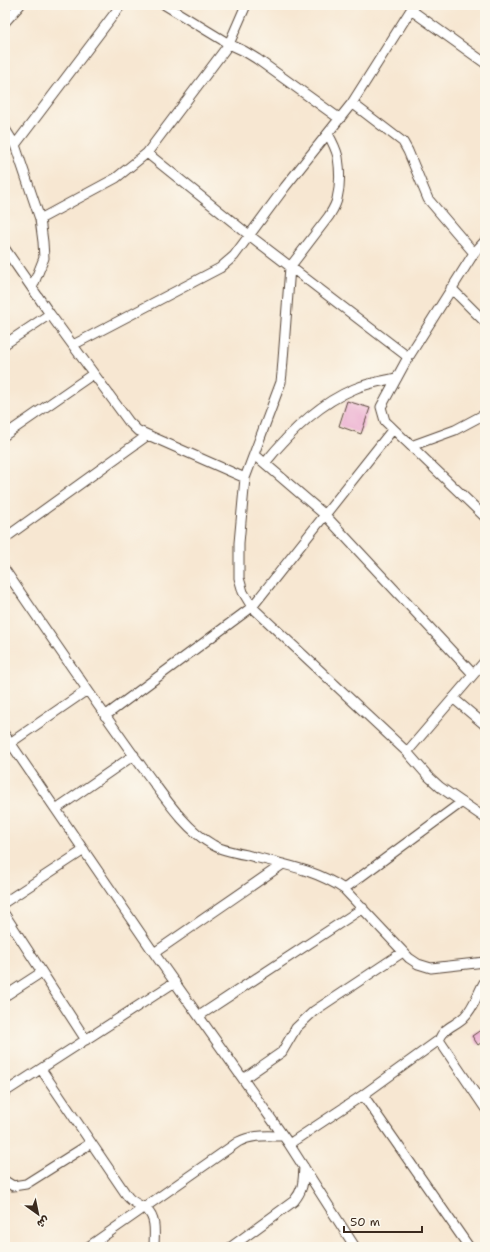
<svg xmlns="http://www.w3.org/2000/svg" width="490" height="1252" viewBox="0 0 490 1252" font-family="'Shantell Sans','Playpen Sans Arabic',sans-serif">
<rect width="100%" height="100%" fill="#fbf7ec"/>
<filter id="ink" filterUnits="userSpaceOnUse"><feTurbulence type="fractalNoise" baseFrequency=".025" numOctaves="2"/><feDisplacementMap in="SourceGraphic" scale="8" xChannelSelector="R" yChannelSelector="G"/><feConvolveMatrix kernelMatrix="1 2 1 2 8 2 1 2 1" color-interpolation-filters="sRGB"/></filter>
<filter id="wash" filterUnits="userSpaceOnUse"><feTurbulence type="fractalNoise" baseFrequency=".012" numOctaves="4" result="noise"/><feDisplacementMap in="SourceGraphic" scale="16" xChannelSelector="R" yChannelSelector="G"/><feGaussianBlur stdDeviation="0.9" result="paint"/><feColorMatrix in="noise" values="0 0 0 0 0 0 0 0 0 0 0 0 0 0 0 0 0 1.4 0 .05"/><feComposite in="paint" operator="in"/></filter>
<g filter="url(#wash)">
<rect width="100%" height="100%" fill="#f7e7d2"/>
<g id="blocks">
<path fill="#e9a2cc" d="M347,401L370,408L361,434L339,426Z
M485,1027V1040L478,1045L472,1036Z"/>
</g>
</g>
<g filter="url(#ink)">
<use href="#blocks" fill-opacity="0" stroke="#574639" stroke-width="1"/>
<g fill="none" stroke-linecap="round" stroke-linejoin="round">
<defs>
<path id="street" d="M165,5L229,44L246,5
M411,10L485,63
M5,22L20,5
M352,103L403,142L408,151L428,199L474,253
M5,129L15,145L40,219L43,242L44,258L32,288
M328,134C332,141 336,149 338,157C340,170 340,187 337,199C336,205 332,211 329,216L290,267L282,373L281,382L245,478L239,543V578L243,592L252,607L407,752L428,776L440,787L485,818
M15,145L121,5
M147,153L249,235L408,357
M40,219L116,178L147,153L229,44L244,51L257,59L340,119
M485,241L474,253L406,361L381,407L385,421L485,517
M5,249L50,314L129,422L137,430L148,435L245,478
M451,288L485,322
M5,344L50,314
M73,345L220,268L234,256L285,187L352,103L414,5
M5,435L93,374
M411,446L455,430L485,414
M254,454L325,515L473,674
M265,463C289,433 318,404 354,389C368,383 382,381 397,378
M5,538L148,435
M5,570C50,636 95,702 142,767C162,793 184,829 213,845C221,850 237,853 247,855C281,864 315,869 344,889L409,958L418,964L431,968L485,962
M453,698L485,725
M105,716L252,607L393,429
M5,735L154,953L289,1144L355,1247
M10,743L87,690
M407,752L485,661
M56,809L134,755
M344,889L462,802
M5,902L84,850
M5,915L86,1040
M154,953L283,864
M5,996L42,972
M199,1016L363,908
M439,1040L485,1108
M41,1069L128,1197C133,1203 141,1205 147,1210C157,1219 154,1235 154,1247
M243,1079L282,1052L296,1028L314,1011L403,952
M5,1092L175,982
M363,1095L469,1247
M289,1144L363,1095L439,1040C444,1027 455,1026 464,1017C474,1008 478,992 485,981
M5,1181L13,1186L26,1184L91,1143
M88,1247L238,1142C253,1134 267,1136 283,1136
M231,1247L294,1201C304,1189 303,1181 304,1167"/>
</defs>
<use href="#street" stroke="#574639" stroke-width="11"/>
<use href="#street" stroke="#fff" stroke-width="9"/>
</g>
</g>
<rect width="490" height="1252" fill="none" stroke="#fbf7ec" stroke-width="20"/>
<g transform="translate(38 1214) rotate(147)" stroke="#fbf7ec" stroke-width="3" paint-order="stroke">
<path d="M0-3L7 15L0 10L-7 15Z" fill="#3b2a1e"/>
<text y="-6" font-size="11" font-weight="bold" text-anchor="middle" fill="#3b2a1e">ش</text>
</g>
<path d="M344 1226v6h78v-6" fill="none" stroke="#3b2a1e" stroke-width="2"/>
<text x="350" y="1226" font-size="12" fill="#3b2a1e" stroke="#fbf7ec" stroke-width="3" paint-order="stroke">50 m</text>
</svg>
